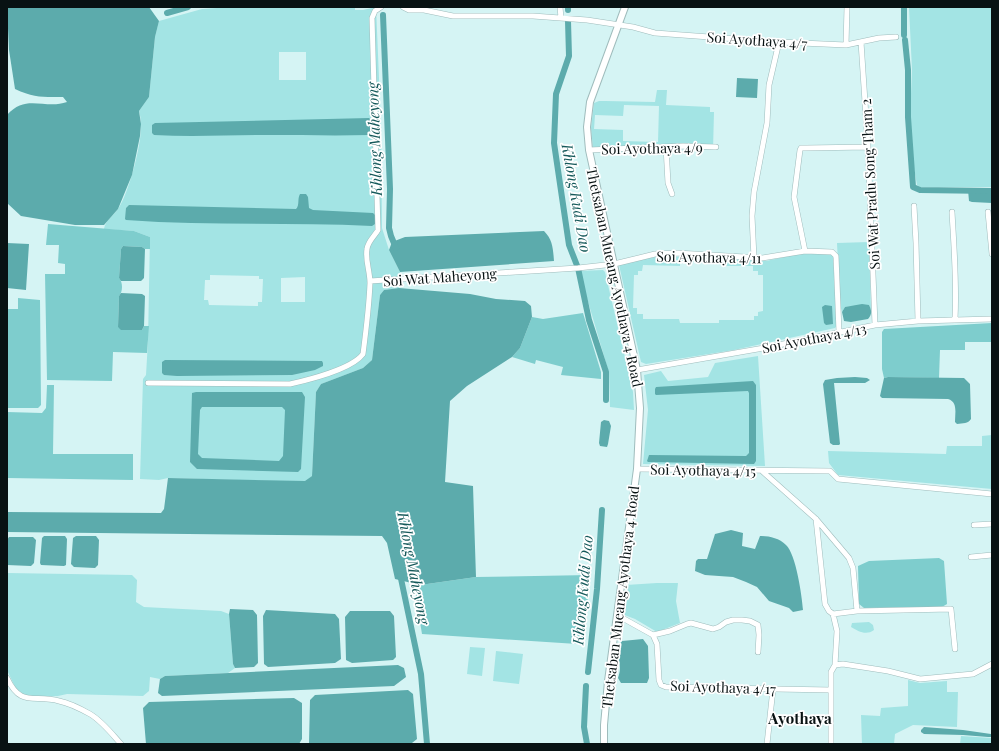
<svg xmlns="http://www.w3.org/2000/svg" width="999" height="751" viewBox="0 0 999 751" font-family="'Playfair Display',serif">
<rect width="100%" height="100%" fill="#d5f4f4"/>
<path fill="#a3e4e4" fill-rule="evenodd" d="M232,7H355V10H363L376,7L381,126L382,228L389,250L400,272L399,288L384,290L380,295L372,360L363,368L321,384L316,392L312,476L305,482L168,478L159,480L140,479L143,379L146,375L148,341L150,237L134,231L104,229C105,221 113,216 118,209C129,193 142,143 141,124C141,119 140,115 139,111L149,97L155,37L159,21L202,9ZM279,52H306V80H279ZM210,275L259,276V279H263L262,302H258V306L209,305L208,300H204L205,280H210ZM305,277V302H281V278Z
M909,7H992V187H920L917,185L913,162L910,117L912,70Z
M657,90H667L666,105L710,107V112H714L713,150L632,146L593,148L591,128L594,103L599,101H605L655,102ZM624,105L659,106L658,142L623,141V130L594,129L595,115L623,116Z
M869,242L871,310L869,305L845,307L842,312L840,305L837,243Z
M803,253L830,254L833,256L837,325L835,328L734,350L646,364L641,362L619,265L621,262L662,256L766,261ZM680,262H721V266H753V271H758V275H763V311L758,312V316H754V320H719V323H680L679,319H643V314H637V308H633L634,275H638V271H642L643,265L680,266Z
M603,270L605,272L633,392L634,410L610,407L609,373L579,271Z
M758,356L765,466L643,464L648,410L644,375L661,371L668,381L708,377L715,363Z
M992,435V489L838,475L829,463L828,451L946,454L947,446H982V436Z
M7,573L132,575L137,580L136,602L144,607L221,611L229,614L233,664L235,668L228,673L165,676L160,679L150,677L149,691L143,696L67,694L58,696L32,697L23,694L16,689L7,670Z
M657,583H678L676,601L680,623L657,632L635,619L622,614L626,585Z
M869,622L873,625L874,630C866,636 858,631 851,627L852,623Z
M470,647L485,648L482,676L467,674Z
M496,651L523,654L519,684L493,681Z
M908,680L920,683L947,681V692H958L957,727L913,725L895,734L894,744H862L861,715L880,716L881,708L908,706Z
M961,736L992,738V744H960Z"/>
<path fill="#7ecdcd" d="M48,224L134,231L150,237V249H145L142,247L123,246L121,249L119,278C123,282 123,292 119,296L118,327L142,330L144,326H149L147,353L113,352L112,381L47,380L45,274H65V264L58,263L59,245H46Z
M18,298L40,300L41,405L38,408H7V309H18Z
M583,313L601,372V379L561,375L563,367L536,360L535,364L512,357L520,348L532,317L543,319Z
M992,323V342H965V350H940L939,378L888,377L884,378L882,369V332L884,329Z
M47,385H54L53,454H133V480L7,478V412L42,413L46,408Z
M939,558L944,561L947,604L942,607L864,608L859,604L858,566L869,561Z
M590,575L584,639L577,644L422,634L415,592L420,585L476,577Z"/>
<path fill="#5cabac" fill-rule="evenodd" d="M7,7H149L159,21L155,37L149,97L139,111L141,124L140,136L132,175L118,209L104,225H75L21,216L7,203V115C26,93 45,110 67,102L63,97C43,97 34,98 15,89L9,50Z
M737,78L758,79L757,98L736,97Z
M369,118L371,120V132L369,135C335,136 302,135 268,135C230,135 192,137 154,135L152,133V125L155,123Z
M992,188V203L972,202L969,201L968,190L970,189Z
M300,194H306L308,197L309,208L313,210L373,213L375,215V224L372,226C290,222 208,226 126,220L125,219L126,208L129,205L296,209C300,205 297,199 300,194Z
M544,231C553,240 553,249 554,261L400,272L389,250L392,242L405,237Z
M7,243L29,244L26,290L7,288Z
M123,246L142,247L145,249L144,278L141,281H121L119,278L121,249Z
M399,288L470,294L496,299L525,301L531,306L532,317L520,348L512,357L467,386L450,401L445,482L473,486L476,577L420,585L395,579L387,543L382,536L7,532V512L161,513L164,509L168,478L305,481L312,476L316,392L321,384L363,368L372,360L380,295L384,290Z
M121,293L142,294L145,296L144,326L142,330H121L118,327L119,296Z
M862,304L869,305C872,311 872,314 868,319L851,322L844,321L842,312L845,307Z
M825,305L832,306L833,324L826,325L824,323L822,307Z
M165,360L322,361L323,363V366L315,370L292,375L177,376L164,375L162,373V362Z
M855,377L867,378L870,380L865,383H834L840,444L839,445H833L830,443L823,384L825,380L837,378Z
M888,377L964,378L970,384L971,419C968,424 963,423 957,424L955,422C955,413 958,402 948,399L882,398L880,396L884,378Z
M753,381L756,385V461L754,464L648,462L647,461L649,455L746,456L749,453V393L748,391L656,395L655,394V389L656,387Z
M196,392H302L305,397L301,469L298,472L197,469L190,462L192,393ZM202,407H282L285,410L283,456L279,461L202,458L198,454L200,410Z
M604,420L609,421L611,426L608,444L607,447L600,446L599,443L601,422Z
M731,530L743,533L742,546L755,549L760,536C769,536 779,538 786,545C796,554 802,596 803,610L793,612L789,608L769,601L757,587L746,582L733,577L705,575L695,571L696,561L698,559H707L715,534Z
M44,536H65L67,539L66,565L64,566L41,565L40,563L42,538Z
M76,536H96L99,540L98,565L95,568L74,567L71,564L73,538Z
M9,537H33L36,540L34,563L31,566L7,565V540Z
M230,609L253,610L257,615L258,663L254,667L235,668L233,664L229,614Z
M266,610L335,614L339,619L341,659L335,663L268,667L264,664L263,616Z
M350,611H390L394,616L396,657L393,660L352,663L346,660L345,617Z
M643,639L648,646L649,678L647,683H621L618,678C619,675 620,671 620,668C620,657 614,651 622,641Z
M398,665L404,668L406,677L394,686L162,696L158,693L160,679L165,676Z
M408,690L413,694L417,739L412,743L398,744H309L310,700L315,695Z
M294,698L302,703V739L299,744H146L143,708L149,702Z
M924,727L963,730L991,734V737H988L963,735L924,734L921,732V730Z"/>
<g fill="none" stroke-linecap="round" stroke-linejoin="round">
<path stroke="#5cabac" stroke-width="6" d="M568,7V10
M904,7V35
M167,13L188,7
M383,15L390,189L389,228L391,236L396,248
M568,21L569,56L556,94L554,143L569,245L578,268L589,320L606,372V400
M905,40L908,70V117L913,187L920,190L992,191
M400,574L421,674L427,744
M588,672L597,589L602,510
M586,686L584,727L587,744"/>
<defs>
<path id="minor" d="M403,7L409,10H424L453,16H533L587,20L633,27L655,33L779,42L846,45L879,38L896,37
M560,7L561,18
M861,42L868,147L875,325
M846,45L847,7
M666,147L668,183L672,194
M589,150L683,146L716,147
M914,206L916,243L918,321
M952,212C954,248 957,284 955,319
M988,212L992,254
M805,251L794,197L800,150L801,148H806L868,147
M754,258L752,216L754,192L767,123L769,85L779,42
M370,281L578,268L614,264L655,254L677,253L762,258L805,251L832,252L836,256L839,332
M637,370L764,348L875,325L918,321L992,319
M148,383L290,384C308,380 352,369 363,354C366,331 369,307 370,283C370,271 365,260 367,249C368,241 374,237 378,230L372,18L375,11L381,7
M637,469L830,471L838,479L992,494
M762,471L816,519L849,558L853,568L857,611
M816,519L825,604L829,611L833,614L837,631L835,665L831,672V744
M974,525L992,524
M971,557L992,555
M833,614L857,611L951,609L955,649
M617,615L653,635L657,644L659,680L661,685L666,687L831,690
M653,635L670,631L687,624L691,623L713,629L719,627L726,622L733,620H742L750,621L758,625L759,635L758,652
M835,665L843,664L888,671L920,679L973,674L992,664
M7,678C21,708 34,694 59,701C69,703 81,709 90,714C102,721 112,734 121,744
M767,744L773,689"/>
<path id="tertiary" d="M604,744V725L608,681L637,469L640,408L637,370L589,150L587,127L590,102L625,7"/>
</defs>
<use href="#minor" stroke="#9fbcbc" stroke-width="6"/>
<use href="#tertiary" stroke="#9fbcbc" stroke-width="8"/>
<use href="#minor" stroke="#fff" stroke-width="5"/>
<use href="#tertiary" stroke="#fff" stroke-width="6"/>
</g>
<g text-anchor="middle" dominant-baseline="central" stroke-width="3.5" stroke-linejoin="round" paint-order="stroke">
<g font-size="14" fill="#081213" stroke="#fff">
<text transform="translate(757 40) rotate(4)">Soi Ayothaya 4/7</text>
<text transform="translate(652 148) rotate(-1)">Soi Ayothaya 4/9</text>
<text transform="translate(870 184) rotate(-93)">Soi Wat Pradu Song Tham 2</text>
<text transform="translate(709 257) rotate(1)">Soi Ayothaya 4/11</text>
<text transform="translate(440 277) rotate(-4)">Soi Wat Maheyong</text>
<text transform="translate(615 277) rotate(78)">Thetsaban Mueang Ayothaya 4 Road</text>
<text transform="translate(814 338) rotate(-11)">Soi Ayothaya 4/13</text>
<text transform="translate(703 470) rotate(1)">Soi Ayothaya 4/15</text>
<text transform="translate(620 597) rotate(-83)">Thetsaban Mueang Ayothaya 4 Road</text>
<text transform="translate(723 687) rotate(2)">Soi Ayothaya 4/17</text>
</g>
<g font-size="15" font-style="italic" fill="#15595a" stroke="#fff">
<text transform="translate(374 139) rotate(-92)">Khlong Maheyong</text>
<text transform="translate(577 198) rotate(80)">Khlong Kudi Dao</text>
<text transform="translate(414 568) rotate(79)">Khlong Maheyong</text>
<text transform="translate(582 590) rotate(-85)">Khlong Kudi Dao</text>
</g>
<g font-size="15" font-weight="bold" fill="#081213" stroke="#fff">
<text x="800" y="718">Ayothaya</text>
</g>
</g>
<rect width="999" height="751" fill="none" stroke="#081213" stroke-width="16"/>
</svg>
